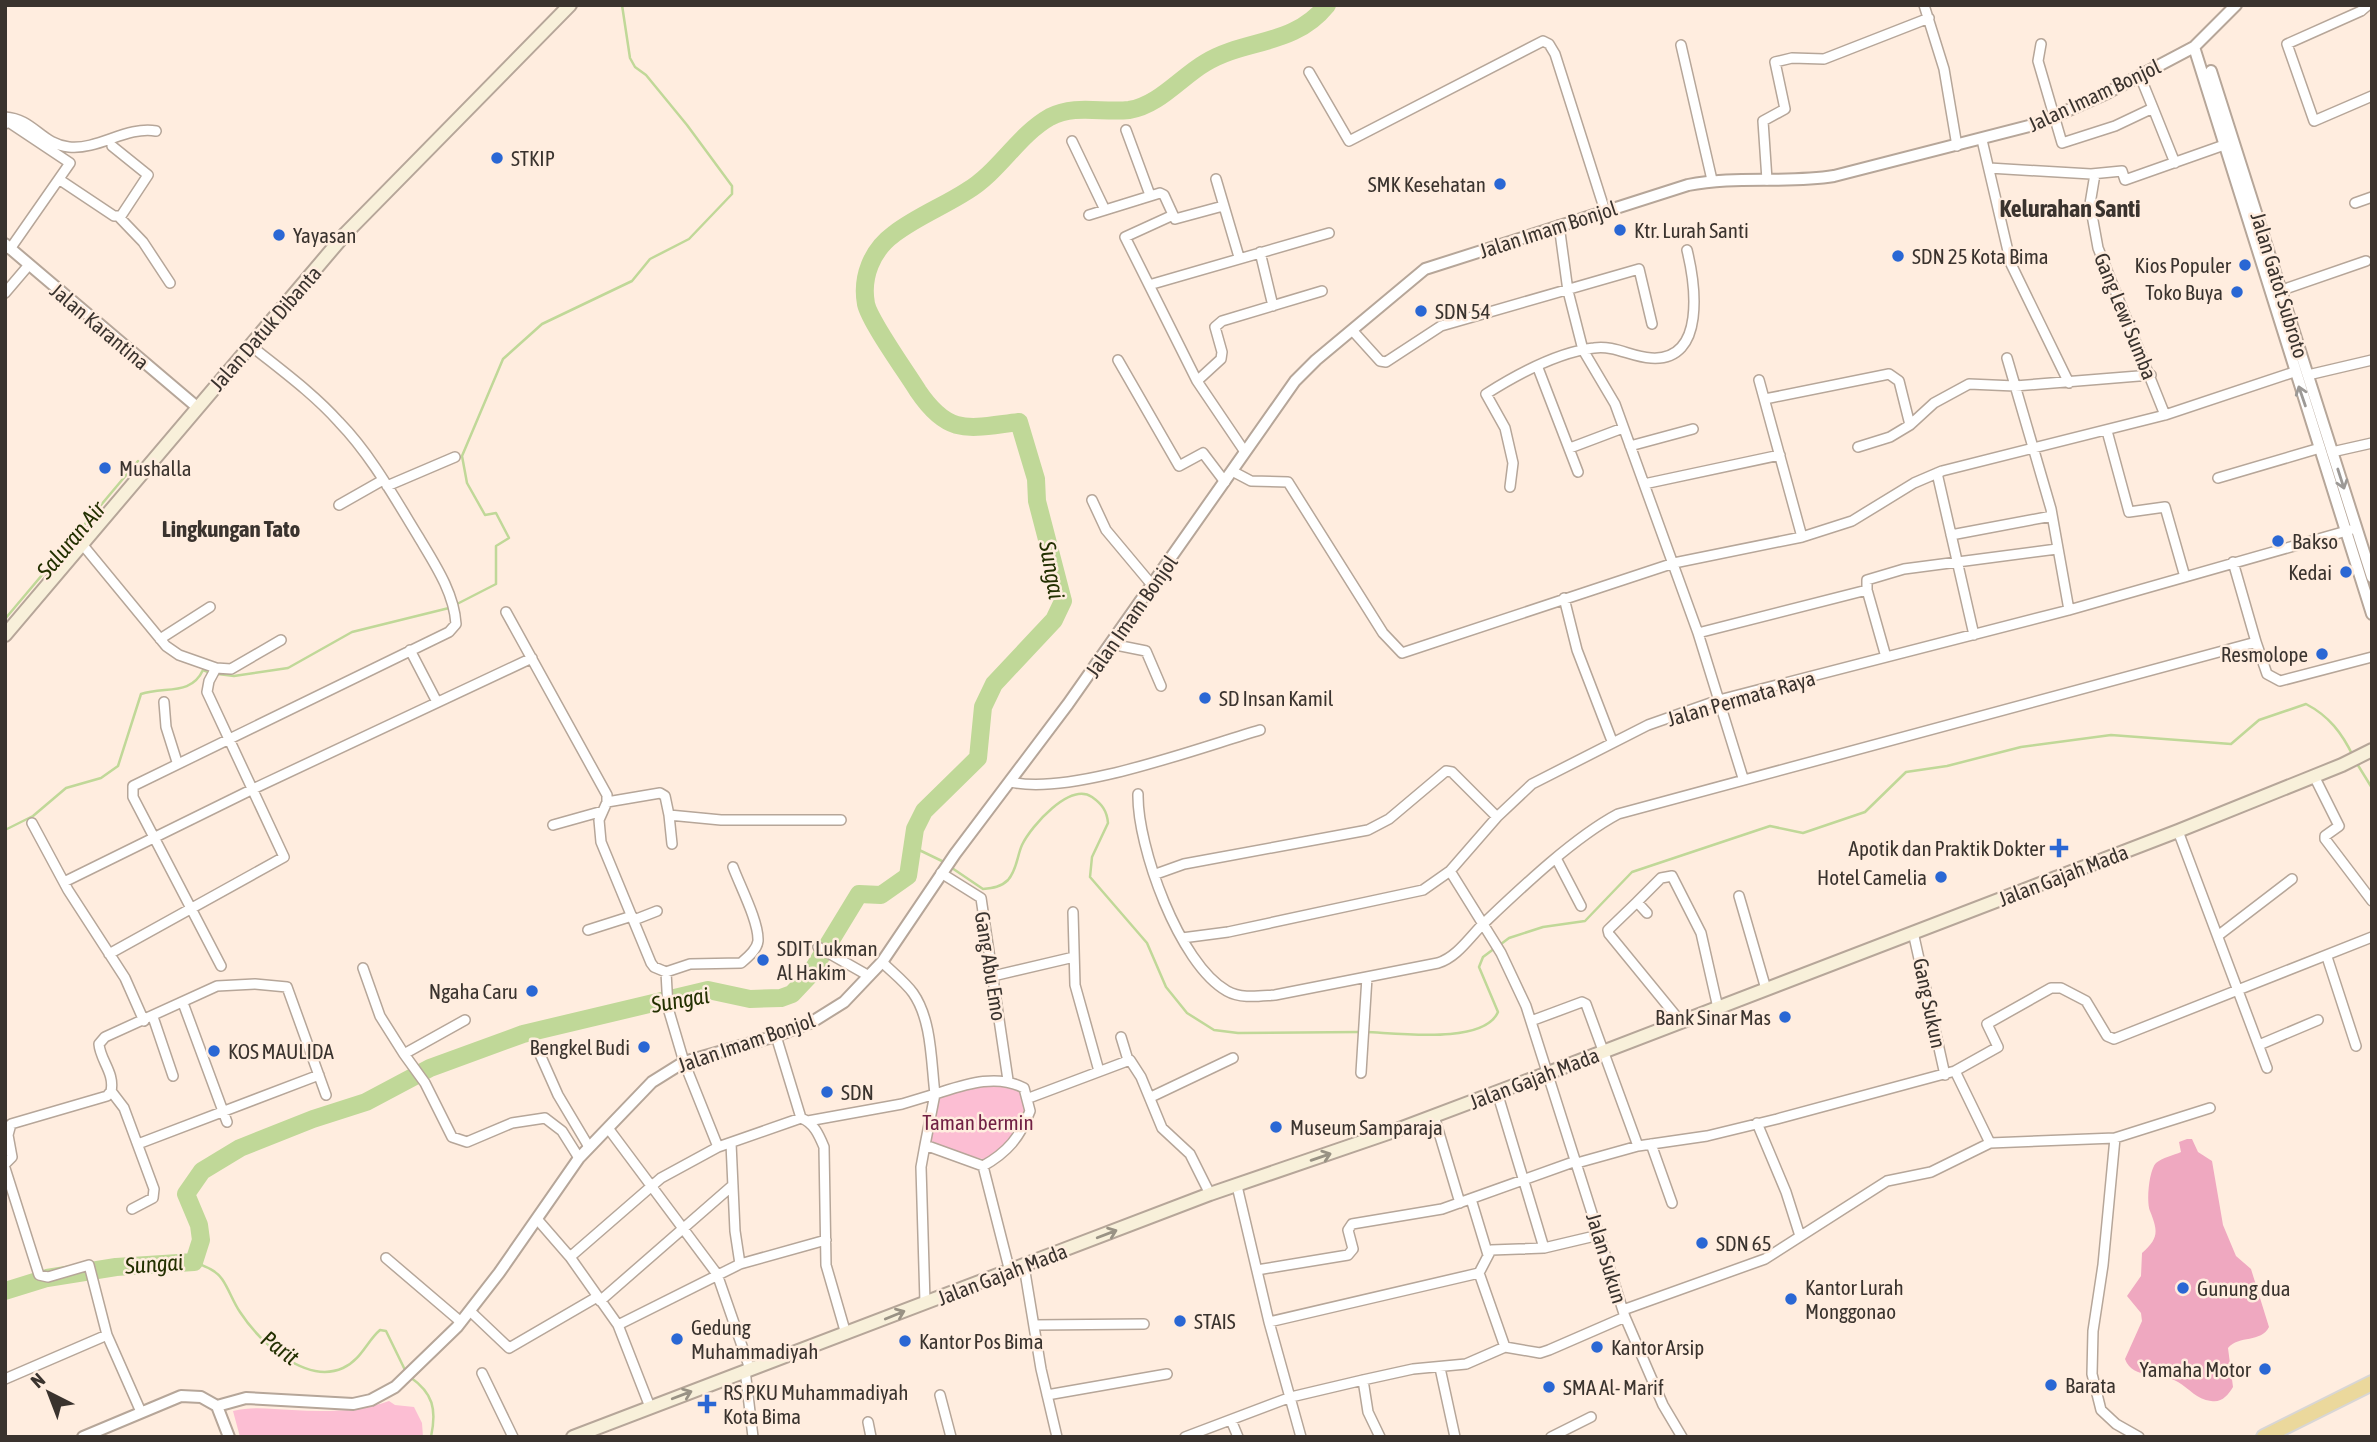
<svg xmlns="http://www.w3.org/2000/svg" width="2377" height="1442" viewBox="0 0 2377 1442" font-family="'Asap Condensed',sans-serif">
<rect width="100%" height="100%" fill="#ffeddf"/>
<path fill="#fcbed3" d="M1013,1085L1021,1091L1026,1112L1006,1147L986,1160L929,1144L940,1095L974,1086Z
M389,1401L395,1405L414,1407L422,1423L423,1437H240L233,1411C253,1406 271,1409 292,1410C324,1412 358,1412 389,1401Z"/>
<path fill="#efa8c0" d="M2187,1139H2192L2198,1152L2212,1161L2223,1225L2236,1256L2251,1269L2269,1327C2261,1343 2239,1335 2228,1348L2233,1387C2228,1395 2222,1403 2211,1401C2196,1399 2190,1389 2178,1382C2161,1371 2133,1381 2125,1359L2142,1321L2141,1313L2127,1296L2141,1276L2142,1253C2159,1238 2158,1231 2150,1211C2146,1202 2149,1170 2156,1163C2162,1158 2174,1155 2181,1152L2179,1142Z"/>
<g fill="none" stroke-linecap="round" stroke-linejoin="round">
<path stroke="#c0d898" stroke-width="2.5" d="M457,604L496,584V546L509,538L496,513L485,515L467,483L462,456L503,359L542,324L632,281L650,259L689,239L732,194V186L687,125L646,75L635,67L630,58L622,5
M5,619L138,461
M218,674L234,676L288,668L352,632L449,608
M2356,762L2372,788
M5,830L33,816L66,788L101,778L118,766L141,694C165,686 191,696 203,670L208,672
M913,847L944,862
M949,866L983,889C993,888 1001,887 1008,880C1017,870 1017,856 1022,845C1031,826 1070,782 1092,797C1102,804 1107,811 1108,823L1092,857L1090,877L1147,943L1166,987L1187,1013L1214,1030L1238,1033L1360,1032
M1501,944L1509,938L1543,927L1585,921L1632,872L1770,826L1803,833L1865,812L1906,772L1947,766L2021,747L2111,735L2231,744L2259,720L2306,704C2329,716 2342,733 2353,756
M1366,1032C1396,1033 1484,1045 1498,1012L1479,967L1483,957L1495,948
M194,1262C204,1266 216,1270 222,1279C229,1289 233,1302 240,1312C259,1341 305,1385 343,1368C361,1360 367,1341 380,1330L386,1331L406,1372
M410,1377C433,1393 437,1409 431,1437"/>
<path stroke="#c0d898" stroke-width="18" d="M5,1291L47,1278L116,1267L194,1262L201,1240L199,1225L186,1194L202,1171L240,1148L313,1119L366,1102L430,1068L523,1034L708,990L750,999L781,998L792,994L809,976L859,894L881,895L908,876L915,829L924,811L978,758L983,707L994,684L1054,620L1063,601L1037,501L1036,479L1019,422C969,428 949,437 918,391C907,373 870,322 866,304C861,277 872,250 894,234C916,217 944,206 967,191C999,172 1018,135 1050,117C1075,104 1102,113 1129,110C1158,106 1181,77 1205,63C1246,38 1293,47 1327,5"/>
<defs>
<path id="minor" d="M1924,5L1944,69L1957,146
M2368,5L2361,11L2287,44L2314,121L2372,96
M2041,44L2038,61L2062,143L2115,126L2153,108L2140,76
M1681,45L1712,180
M1309,72L1349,141L1543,41L1549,44L1555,54L1605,211
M2153,108L2175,163
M5,117C34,119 41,144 69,147C99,150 126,126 156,131
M5,124L7,121L70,163L10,249
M1126,130L1150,195
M1982,140L2011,264L2069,383
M1072,141L1105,210
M1989,168L2091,174L2122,171L2125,180L2227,144
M2095,174L2090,204L2098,248L2165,415
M1216,179L1239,257
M60,180L114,216H121L148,175L112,146
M1767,180L1763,121L1785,109L1775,62L1792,58L1824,59L1929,18
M2355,203L2372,197
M1089,215L1160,193L1164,195L1175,219L1223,206
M1171,216L1125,237L1197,381
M119,217L143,242L170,283
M1559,225L1568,291L1583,350L1615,404L1698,633L1743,778
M1260,252L1273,306
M1149,285L1329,233
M2282,290L2366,261
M5,293L28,266
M1352,330L1380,361L1386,362L1441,326L1639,269L1652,324
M2007,358L2051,509L2069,610
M1118,360L1179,466L1203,453L1225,482
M1538,368L1578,472
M2308,375L2372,360
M1759,380L1802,537
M1765,399L1889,374L1899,381L1910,425
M2107,431L2129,512L2165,507L2185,577
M1630,446L1693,429
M1858,447L1890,437L1910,425L1934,403L1969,384L2015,386L2151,375
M1570,448L1623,428
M1245,452L1197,381L1221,359L1222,352L1215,327L1222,321L1322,291
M2332,452L2372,443
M1232,471L1251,481L1288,482L1383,633L1402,653L1674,563L1802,537L1852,521L1914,483L1942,471L2165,415L2294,372
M1937,473L1974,635
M2218,478L2320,448
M1644,484L1780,455
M387,486L455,457
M1510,487L1513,463L1505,428L1486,394C1516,375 1558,352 1594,348C1615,345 1631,357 1651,358C1707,362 1695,283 1687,250
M1092,500L1106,530L1152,585
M339,505L383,480
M1951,535L2052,516
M82,544L166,646L179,655L216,668L209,681L207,692L284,857L109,954
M1867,590V580L1904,569L2057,549
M1564,598L1577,650L1612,741
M506,612L607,795V802L599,820L601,842L651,963L654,967L666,972L668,1008L684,1062L718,1147
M1698,633L1867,590L1886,657
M160,639L210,607
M2256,642L2267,674L2280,681L2372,657
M1111,644L1146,651L1161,686
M410,650L437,702
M216,668L231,669L281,640
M164,702L166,727L177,762
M2314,776L2339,826L2325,836V839L2372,901
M1011,782C1070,796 1198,748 1260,730
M1138,794C1137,846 1179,964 1227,991C1241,999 1259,996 1275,995L1438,963C1457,957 1469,938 1483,924C1520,889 1573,838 1618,814L2256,642L2233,562
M607,802L660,793L665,796L669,815L721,820H841
M669,815L672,844
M32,823L68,890L125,978L144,1021
M553,825L603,811
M2178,831L2267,1068
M1557,860L1581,906
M1450,871L1501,953L1526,1006L1625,1317L1663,1405L1682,1437
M941,873L981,898L1008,1080
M1156,874L1184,864L1368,830L1389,819L1446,771L1452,772L1497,817
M64,882L253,789L532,658
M1739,896L1766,989
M1637,902L1608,930L1609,934L1681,1022
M1073,912L1075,985L1099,1071
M1647,913L1637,902L1661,878L1672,876L1701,933L1718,1008
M634,920L657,911
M588,930L632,916
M1913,932L1945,1075
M2219,935L2292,879
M1182,938L1228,932L1423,890L1450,871L1497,817L1532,784L1648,725L1719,700L2069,610L2350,530
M818,947L869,976
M2327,957L2356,1046
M221,966L133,797V786L449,632L456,624C454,592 434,563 418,536C394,497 371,455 339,422C313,393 281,370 250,345
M363,968L380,1016L404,1054
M666,972L690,964L741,963C747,958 757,950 758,941C759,922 740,886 733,867
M993,976L1074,957
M183,1003L227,1122
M153,1017L173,1076
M465,1020L404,1054L425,1083L452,1137L467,1142L512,1123L545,1118L562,1131L579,1158
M1531,1021L1582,1002L1586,1004L1638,1146
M776,1036L801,1118C814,1123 819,1135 824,1147L826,1265L846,1334
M1121,1037L1128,1060
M2259,1045L2318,1020
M538,1050L558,1095L589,1147
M1955,1071L1998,1047L1987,1024L2051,988H2061L2086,1001L2107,1036L2114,1039L2372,937
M1361,1073L1367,977
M111,1091L124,1108L154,1189L153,1198L132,1209
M1497,1092L1544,1248
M1151,1097L1233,1058
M1029,1098L1130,1060L1141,1077L1162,1128L1190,1154L1210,1194
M1434,1116L1460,1203
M808,1121L902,1104L935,1094C931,1062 932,1020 913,993C905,982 892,972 882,962
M1757,1123L1786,1192L1800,1236
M608,1128L717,1274L750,1369
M2115,1138L2210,1108
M731,1143L735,1231L740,1264
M138,1144L319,1075
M1651,1144L1672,1203
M1577,1163L1638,1146L1707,1136L1777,1119L1955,1071L1990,1143
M5,1164L12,1157L8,1135L11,1124L107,1096L111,1091C115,1073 100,1060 99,1044L105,1037L217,986L255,984L287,987L326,1095
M983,1166L925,1145L935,1094C964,1085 996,1073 1024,1088L1030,1111C1020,1137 1008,1152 983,1166L1010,1272
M5,1168L39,1275L48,1277L89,1265L107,1335L141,1412
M1237,1186L1269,1322L1301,1437
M1471,1199L1488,1255
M537,1219L570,1257L618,1325L650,1407
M570,1257L661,1178L718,1147L801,1118
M386,1258L461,1322
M1024,1266L1041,1369L1057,1437
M1257,1270L1348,1255L1353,1249L1348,1230L1352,1224L1442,1209L1576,1161
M1479,1273L1505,1347
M600,1301L733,1185
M925,1302L921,1167L925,1145
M1623,1310L1765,1259L1887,1181L1931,1172L1990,1143L2115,1138L2103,1265L2093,1331L2092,1374L2101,1410L2116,1424L2139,1437
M470,1311L509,1348L597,1297
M1269,1322L1479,1273L1491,1250L1544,1248L1599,1235
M618,1325L740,1264L826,1240
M1034,1325L1144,1324
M1440,1368L1455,1437
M745,1370L753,1437
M482,1373L513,1437
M5,1379L107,1335
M1363,1380L1368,1412L1380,1437
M940,1395L951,1437
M1047,1395L1167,1374
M1231,1420L1238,1437
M868,1422L871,1437
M1185,1437L1291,1397L1363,1380L1413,1369L1466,1364L1505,1347L1540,1353L1549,1350L1625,1317
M1551,1437L1591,1417"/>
<path id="tertiary" d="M2194,47L2372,614
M2211,71L2372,577
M5,244L197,407
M217,1406L246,1398L353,1404L371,1400L395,1387L457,1327L499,1273L579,1158L652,1082L684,1062L776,1036L812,1022L844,1002L882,962L955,854L1068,704L1295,381L1316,360L1425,269L1688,185C1736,175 1785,184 1834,176L2037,124L2105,94L2194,47L2236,5
M83,1437L181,1396L201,1397L217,1406L229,1437"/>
<path id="secondary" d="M5,635L346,233L570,5
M573,1437L1210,1194L1394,1131L1548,1073L2178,831L2342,765L2372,750"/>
<path id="trunk" d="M2264,1437L2372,1383"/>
</defs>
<use href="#minor" stroke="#b6a699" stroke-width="12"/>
<use href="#tertiary" stroke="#b6a699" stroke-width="14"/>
<use href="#secondary" stroke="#b6a699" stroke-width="16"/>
<use href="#trunk" stroke="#d8d6d5" stroke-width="18"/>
<use href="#minor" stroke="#fff" stroke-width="9"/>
<use href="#tertiary" stroke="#fff" stroke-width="10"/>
<use href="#secondary" stroke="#f8f0da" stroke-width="12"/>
<use href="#trunk" stroke="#ebd89c" stroke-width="14"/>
</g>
<defs><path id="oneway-shaft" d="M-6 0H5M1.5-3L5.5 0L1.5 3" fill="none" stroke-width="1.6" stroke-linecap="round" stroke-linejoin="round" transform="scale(1.75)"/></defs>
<g stroke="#9c9996">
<use href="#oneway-shaft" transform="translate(2302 396) rotate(-109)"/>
<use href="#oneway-shaft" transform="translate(2341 479) rotate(72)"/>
</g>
<g stroke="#999284">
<use href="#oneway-shaft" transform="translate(1321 1157) rotate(-19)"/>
<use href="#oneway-shaft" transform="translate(1107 1234) rotate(-21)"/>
<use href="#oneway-shaft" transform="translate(895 1315) rotate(-22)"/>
<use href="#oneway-shaft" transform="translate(682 1395) rotate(-21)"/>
</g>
<g fill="#2a67d4" stroke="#ffeddf" stroke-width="2.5">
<circle cx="497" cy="158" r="7"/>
<circle cx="1500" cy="184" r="7"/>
<circle cx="1620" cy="230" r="7"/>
<circle cx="279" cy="235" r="7"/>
<circle cx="1898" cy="256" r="7"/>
<circle cx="2245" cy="265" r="7"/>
<circle cx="2237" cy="292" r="7"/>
<circle cx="1421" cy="311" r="7"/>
<circle cx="105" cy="468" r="7"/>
<circle cx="2278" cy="541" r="7"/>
<circle cx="2346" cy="572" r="7"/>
<circle cx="2322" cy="654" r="7"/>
<circle cx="1205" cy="698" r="7"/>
<path d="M2055.5 837.5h7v7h7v7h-7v7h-7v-7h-7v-7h7z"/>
<circle cx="1941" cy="877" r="7"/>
<circle cx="763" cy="960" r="7"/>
<circle cx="532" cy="991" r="7"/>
<circle cx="1785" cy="1017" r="7"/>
<circle cx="644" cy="1047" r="7"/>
<circle cx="214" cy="1051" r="7"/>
<circle cx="827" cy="1092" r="7"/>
<circle cx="1276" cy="1127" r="7"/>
<circle cx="1702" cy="1243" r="7"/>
<circle cx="2183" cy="1288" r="7"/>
<circle cx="1791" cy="1299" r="7"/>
<circle cx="1180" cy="1321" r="7"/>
<circle cx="677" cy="1339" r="7"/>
<circle cx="905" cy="1341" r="7"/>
<circle cx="1597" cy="1347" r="7"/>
<circle cx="2265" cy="1369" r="7"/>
<circle cx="2051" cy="1385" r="7"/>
<circle cx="1549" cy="1387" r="7"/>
<path d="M703.5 1393.5h7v7h7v7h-7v7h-7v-7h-7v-7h7z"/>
</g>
<g text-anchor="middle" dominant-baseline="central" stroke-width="5" stroke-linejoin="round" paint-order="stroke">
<g font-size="21" fill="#3a332e" stroke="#ffeddf">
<text transform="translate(2094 95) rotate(-25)">Jalan Imam Bonjol</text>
<text transform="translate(1548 229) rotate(-18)">Jalan Imam Bonjol</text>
<text transform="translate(2280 285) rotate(73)">Jalan Gatot Subroto</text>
<text transform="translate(2126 316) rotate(68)">Gang Lewi Sumba</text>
<text transform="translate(100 326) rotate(40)">Jalan Karantina</text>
<text transform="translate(265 328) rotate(-49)">Jalan Datuk Dibanta</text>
<text transform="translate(1131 616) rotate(-55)">Jalan Imam Bonjol</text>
<text transform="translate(1741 698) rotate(-16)">Jalan Permata Raya</text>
<text transform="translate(2063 875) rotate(-21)">Jalan Gajah Mada</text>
<text transform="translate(991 966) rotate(81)">Gang Abu Emo</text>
<text transform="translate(1930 1003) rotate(78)">Gang Sukun</text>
<text transform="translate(746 1042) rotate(-19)">Jalan Imam Bonjol</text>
<text transform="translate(1534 1078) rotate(-21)">Jalan Gajah Mada</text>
<text transform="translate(1607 1258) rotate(73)">Jalan Sukun</text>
<text transform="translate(1002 1274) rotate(-21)">Jalan Gajah Mada</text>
</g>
<g font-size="21" fill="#3a332e" stroke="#ffeddf" text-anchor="start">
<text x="511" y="158">STKIP</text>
<text x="1486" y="184" text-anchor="end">SMK Kesehatan</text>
<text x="1634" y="230">Ktr. Lurah Santi</text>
<text x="293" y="235">Yayasan</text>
<text x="1912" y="256">SDN 25 Kota Bima</text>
<text x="2231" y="265" text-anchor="end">Kios Populer</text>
<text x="2223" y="292" text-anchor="end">Toko Buya</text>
<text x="1435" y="311">SDN 54</text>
<text x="119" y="468">Mushalla</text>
<text x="2292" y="541">Bakso</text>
<text x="2332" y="572" text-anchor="end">Kedai</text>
<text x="2308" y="654" text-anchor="end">Resmolope</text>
<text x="1219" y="698">SD Insan Kamil</text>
<text x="2045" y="848" text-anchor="end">Apotik dan Praktik Dokter</text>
<text x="1927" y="877" text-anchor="end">Hotel Camelia</text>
<text x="777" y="948">SDIT Lukman<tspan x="777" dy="24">Al Hakim</tspan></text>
<text x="518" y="991" text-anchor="end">Ngaha Caru</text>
<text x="1771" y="1017" text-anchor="end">Bank Sinar Mas</text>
<text x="630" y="1047" text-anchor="end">Bengkel Budi</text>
<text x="228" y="1051">KOS MAULIDA</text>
<text x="841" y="1092">SDN</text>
<text x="1290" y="1127">Museum Samparaja</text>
<text x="1716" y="1243">SDN 65</text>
<text x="1805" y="1287">Kantor Lurah<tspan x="1805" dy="24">Monggonao</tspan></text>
<text x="2197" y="1288">Gunung dua</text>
<text x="1194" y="1321">STAIS</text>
<text x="691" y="1327">Gedung<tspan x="691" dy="24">Muhammadiyah</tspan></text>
<text x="919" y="1341">Kantor Pos Bima</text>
<text x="1611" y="1347">Kantor Arsip</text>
<text x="2251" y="1369" text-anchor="end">Yamaha Motor</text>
<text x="2065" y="1385">Barata</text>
<text x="1563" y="1387">SMA Al- Marif</text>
<text x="723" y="1392">RS PKU Muhammadiyah<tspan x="723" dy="24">Kota Bima</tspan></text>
</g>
<g font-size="21" fill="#712044" stroke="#ffeddf">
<text x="978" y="1122">Taman bermin</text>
</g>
<g font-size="23" font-weight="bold" fill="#3a332e" stroke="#ffeddf">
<text x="231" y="529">Lingkungan Tato</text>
</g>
<g font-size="23" font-style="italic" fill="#233001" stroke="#ffeddf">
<text transform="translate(71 540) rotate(-50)">Saluran Air</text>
<text transform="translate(1052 570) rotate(80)">Sungai</text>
<text transform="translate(680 1000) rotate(-10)">Sungai</text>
<text transform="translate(154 1264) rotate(-4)">Sungai</text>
<text transform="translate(280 1348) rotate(37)">Parit</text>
</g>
<g font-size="24" font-weight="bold" fill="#3a332e" stroke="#ffeddf">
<text x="2070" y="208">Kelurahan Santi</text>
</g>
</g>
<rect width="2377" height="1442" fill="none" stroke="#3a332e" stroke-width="14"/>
<g transform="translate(49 1393) rotate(318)" stroke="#ffeddf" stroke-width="5" paint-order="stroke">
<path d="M0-5L12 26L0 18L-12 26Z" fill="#3a332e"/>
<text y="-10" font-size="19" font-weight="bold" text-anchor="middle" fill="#3a332e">N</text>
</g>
</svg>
